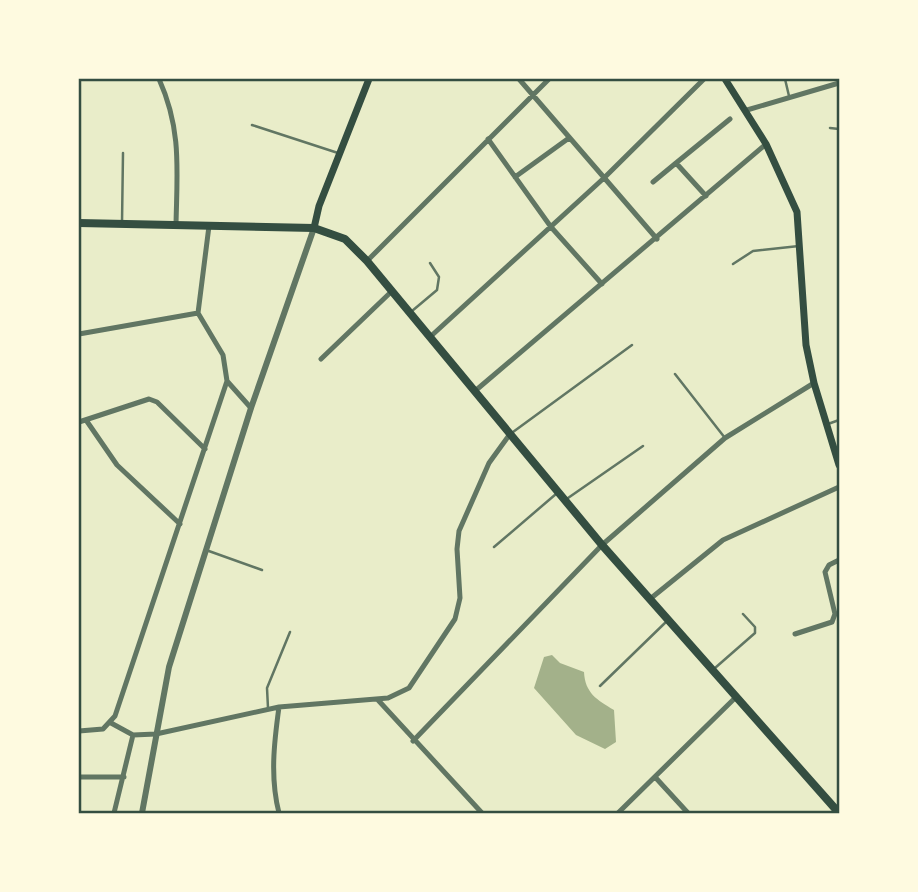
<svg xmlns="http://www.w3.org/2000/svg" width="918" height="892" viewBox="0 0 918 892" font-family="Ubuntu,sans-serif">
<rect width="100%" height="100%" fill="#e9edc9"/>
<path fill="#a3b18a" d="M552,655L560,663L584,672C585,693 597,700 614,710L616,742L605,749L576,735L534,688L544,657Z"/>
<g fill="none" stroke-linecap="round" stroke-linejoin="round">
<path stroke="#a3b18a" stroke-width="2.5" d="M79,744V742"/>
<path stroke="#617663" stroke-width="2.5" d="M785,79L789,96
M252,125L338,153
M830,128L839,129
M122,223L123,153
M733,264L753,251L799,246
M412,311L437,290L439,277L430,263
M675,374L725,438
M828,424L839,420
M513,432L632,345
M568,498L643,446
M494,547L556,494
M206,550L262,570
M715,668L755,633V627L743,614
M600,686L668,620
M268,708L267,688L290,632"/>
<path stroke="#617663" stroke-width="5" d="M159,79C182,130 177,171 176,225
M519,79L657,239
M747,110L839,83
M488,139L551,227L602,284
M515,177L569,138
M653,182L676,163
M706,196L676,163L730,119
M367,261L549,79
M79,334L198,313L209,226
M430,337L604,178L704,79
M321,359L392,291
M227,381L251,408
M475,391L766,144
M86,420L117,465L180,524
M79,422L149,399L157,402L205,449
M650,599L723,540L839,487
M795,634L832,622L835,614L825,572L829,565L839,560
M378,700L482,813
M111,723L133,735L156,734L279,707L388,698L409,688L455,619L460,598L457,549L459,531L489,463L510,434
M79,731L103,729L115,716L227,381L223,355L198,313
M413,741L602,545L725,438L814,383
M79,777H124
M655,777L688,813
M114,813L133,735
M279,813C270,778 274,743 279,707
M618,813L736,697"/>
<path stroke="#617663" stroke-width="6" d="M142,813L169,667L251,408L314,228"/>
<path stroke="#344e41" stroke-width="7" d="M725,79L766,144L797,212L806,345L814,383L839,465
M314,228L319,206L369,79"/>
<path stroke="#344e41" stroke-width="8" d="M79,223L314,228L345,239L367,261L602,545L839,813"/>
</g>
<rect width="918" height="892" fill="none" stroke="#fefae0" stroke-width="161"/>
<rect x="80" y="80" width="758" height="732" fill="none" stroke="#344e41" stroke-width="2.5"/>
</svg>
